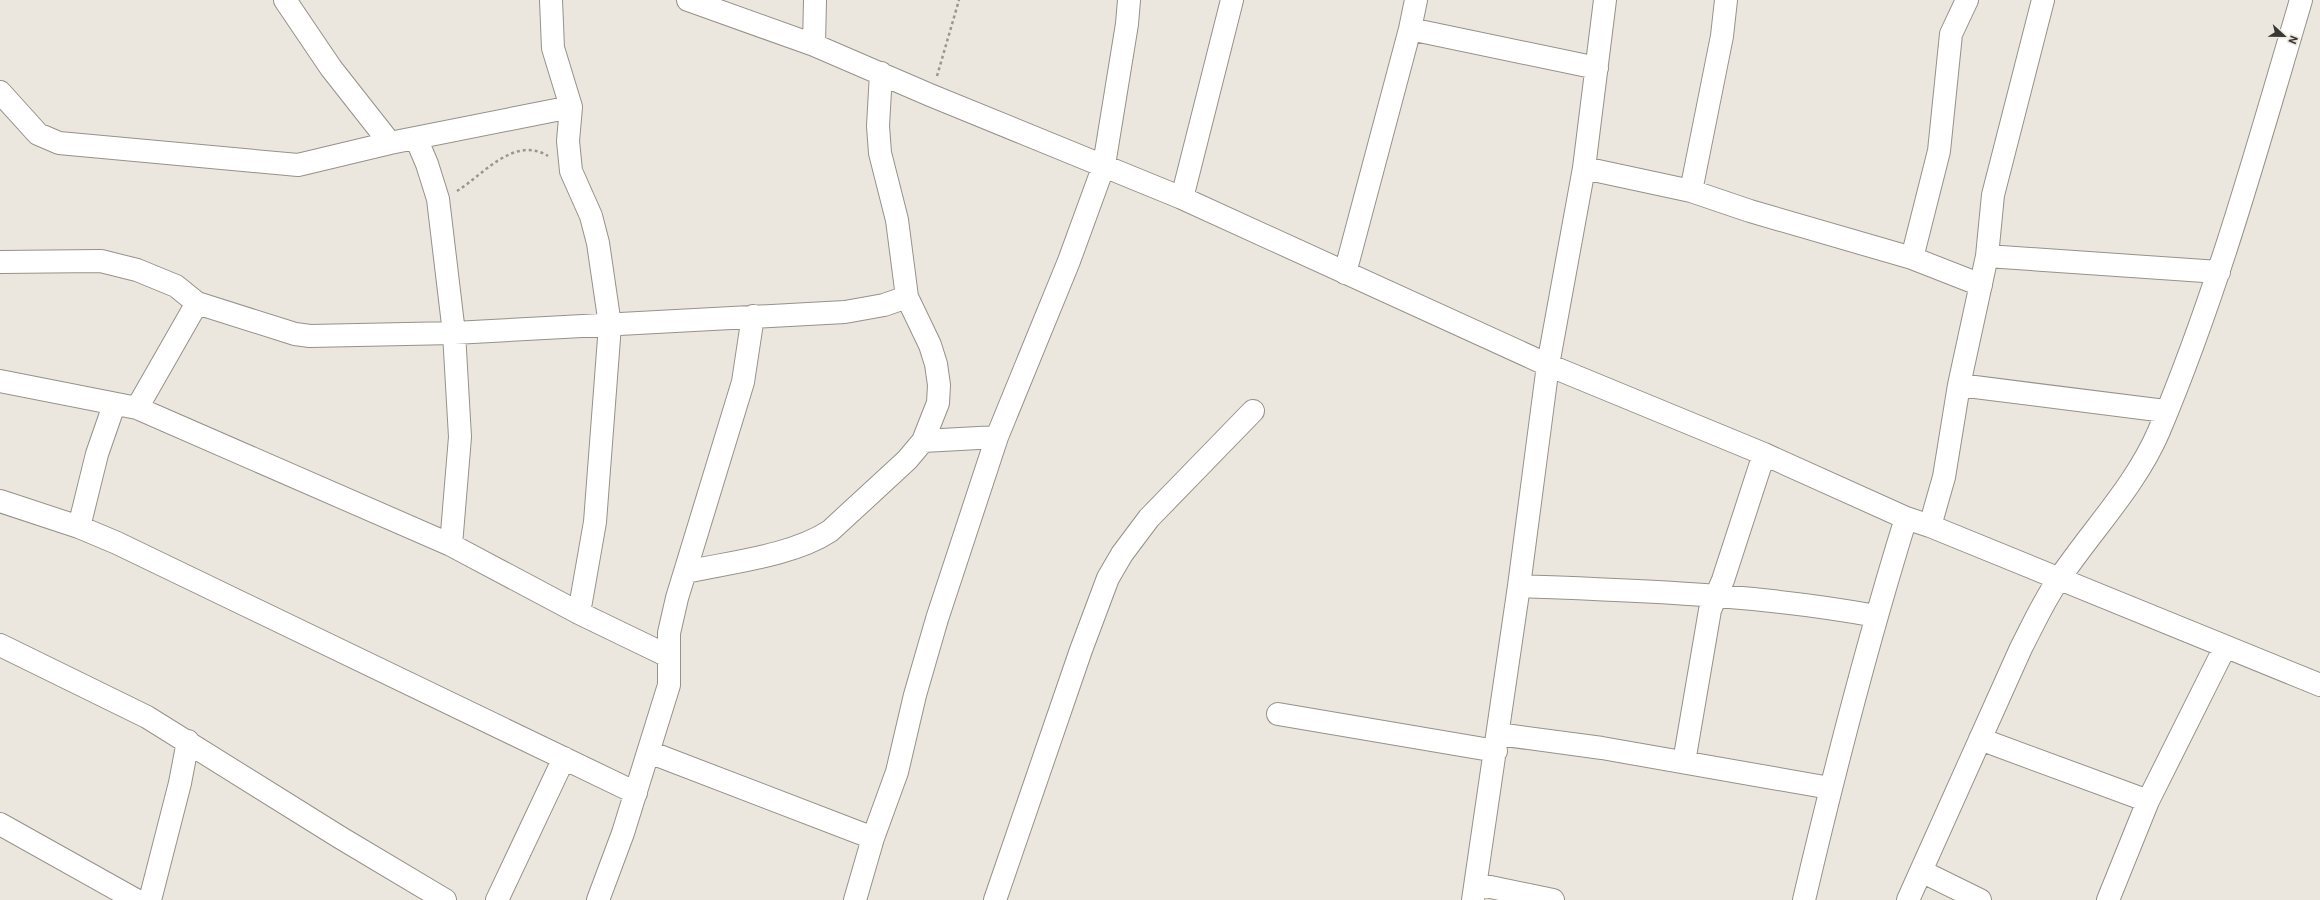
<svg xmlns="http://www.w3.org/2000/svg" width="2320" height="900" viewBox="0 0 2320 900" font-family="Roboto,sans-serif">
<rect width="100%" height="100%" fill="#ece7de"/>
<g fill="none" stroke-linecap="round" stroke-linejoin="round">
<defs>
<path id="minor" d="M285,0L331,68L390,143
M551,0L553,48L571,107L568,141L571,171L591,216L598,243L610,325L595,522L579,613
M688,0L814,45L930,95L1182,198L1548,365L1764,454L1906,518L1930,526L2320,685
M1410,29L1597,68
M814,45L815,0
M0,92L38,134L59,143L298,165L390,143L571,107
M416,138L427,164L438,199L454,333L460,437L451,545
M1584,168L1691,191L1750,211L1912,258L1939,151L1951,34L1967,0
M1691,191L1722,36L1726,0
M1182,198L1232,0
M1987,256L2219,272
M1912,258L1981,285
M0,262L101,261L137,270L176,286L197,303L295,334L310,336L454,333L845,312L884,305L907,297
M1345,273L1410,29L1416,0
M0,381L137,408L451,545L579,613L668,656
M1959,385L2165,411
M137,408L197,303
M923,441L997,437
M0,501L79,527L117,543L636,793
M1930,526L1944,477L1959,385L1987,256L1993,195L2043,0
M79,527L97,454L114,405
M686,572C731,562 792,556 830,531L907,460L923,441L938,403L939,385L936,364L930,345L907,297L897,220L880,153L878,126L881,73
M1519,586C1639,591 1758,594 1876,616
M0,645L147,717L341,838L445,900
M1278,714L1496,751
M1498,734L1602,748L1830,788
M1980,739L2148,801
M649,752L873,838
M1684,762L1710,610L1723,580L1764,454
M0,824L136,900
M1921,871L1980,900
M1476,884L1553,900
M150,900L180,783L188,741
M497,900L564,758
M598,900L623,833L669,685V633L677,598L743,382L753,316
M855,900L873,838L897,772L915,695L937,619L997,437L1069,261L1104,165L1127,24L1129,0
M995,900L1081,650L1108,578L1122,554L1149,518L1253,411
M1473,900L1519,586L1548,365L1584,168L1605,0
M1804,900C1834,772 1867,644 1906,518
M1908,900L2021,648C2033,625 2044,600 2059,579C2092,530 2136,485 2159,431C2218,291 2258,145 2301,0
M2108,900L2148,801L2225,647"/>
</defs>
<use href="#minor" stroke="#969189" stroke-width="24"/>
<path stroke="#99968f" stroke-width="2.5" stroke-dasharray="3 3" stroke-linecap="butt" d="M937,76L959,0
M457,191C483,175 514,135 548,156"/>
<use href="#minor" stroke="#fff" stroke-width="22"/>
</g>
<g transform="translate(2284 36) rotate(112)" stroke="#ece7de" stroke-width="3" paint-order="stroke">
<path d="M0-3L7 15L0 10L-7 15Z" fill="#393733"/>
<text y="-6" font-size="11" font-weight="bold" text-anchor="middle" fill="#393733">N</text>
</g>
</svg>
